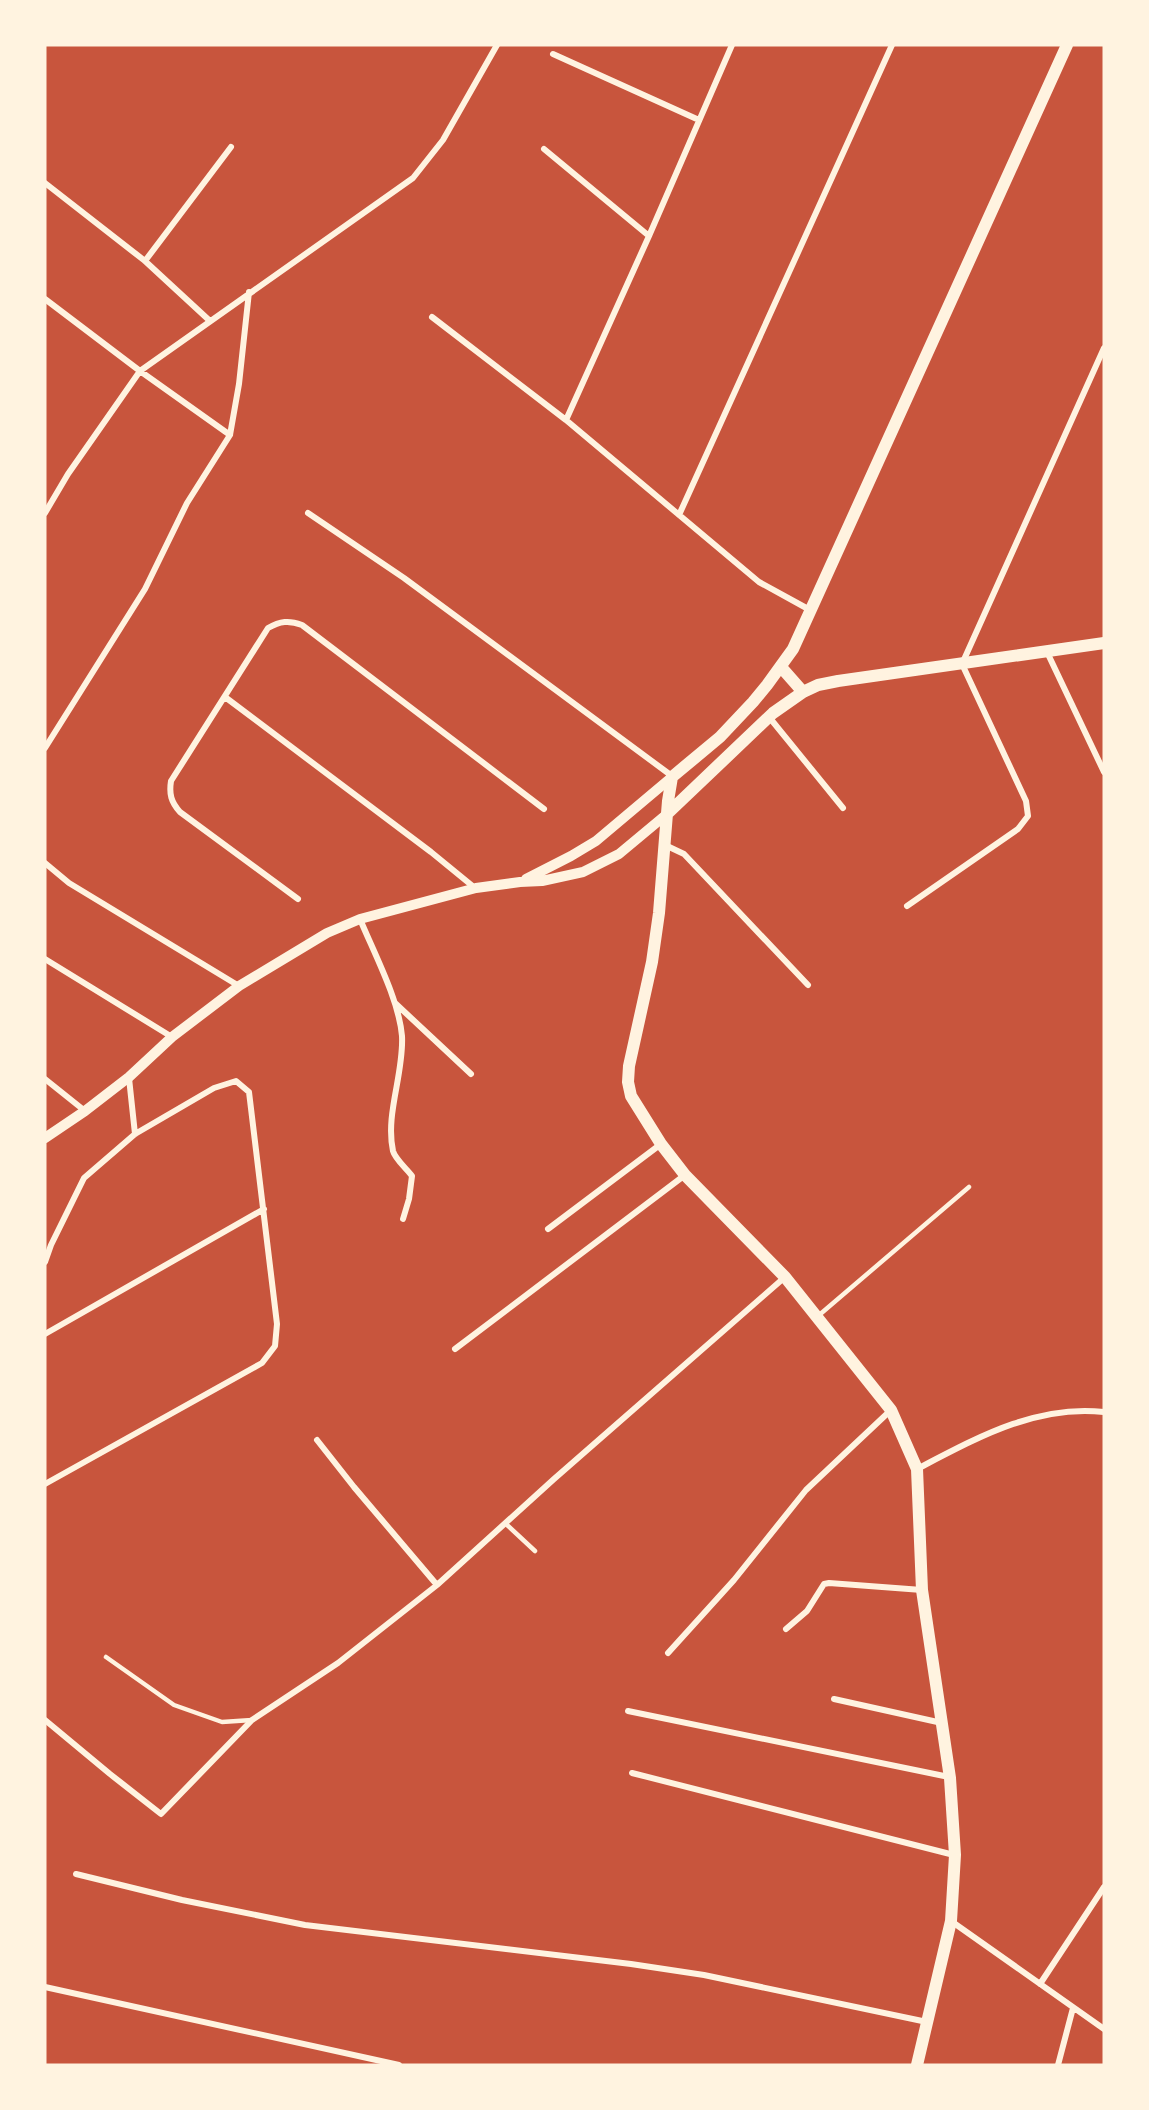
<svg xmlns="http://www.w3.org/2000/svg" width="1149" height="2110" viewBox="0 0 1149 2110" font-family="'Open Sans',sans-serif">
<rect width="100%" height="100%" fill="#c8553d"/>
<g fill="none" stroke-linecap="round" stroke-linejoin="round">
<path stroke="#fff3e0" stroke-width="4.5" d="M818,1316L969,1187
M505,1523L535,1551
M106,1657L174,1705L222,1722L252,1720"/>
<path stroke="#fff3e0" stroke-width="6" d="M553,54L699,120
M544,149L649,236
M45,183L145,261L210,321
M145,261L231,147
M45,299L140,371L230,435
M432,317L566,420L759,582L810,610
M566,420L649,236L732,45
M45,513L68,474L140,371L413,178L443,140L497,45
M308,513L404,578L672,776
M679,515L892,45
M1047,652L1104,772
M225,697L431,852L475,888
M769,717L843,808
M45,748L145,589L187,503L230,435L239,384L249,292
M665,845L684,854L808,985
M45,863L69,883L239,986
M298,899L180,812C171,802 169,794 171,781L268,628C280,621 289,620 302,625L544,809
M907,906L1018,829L1028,816L1026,801L962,664L1104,348
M360,919C374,953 399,1000 402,1036C404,1074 385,1114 393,1151C395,1159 407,1169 412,1176L409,1199L403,1219
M45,959L172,1037
M395,1003L471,1074
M129,1078L135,1134
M45,1079L85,1111
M548,1229L661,1144
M45,1262L51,1245L84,1178L135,1134L214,1088L236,1081L249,1092L277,1324L275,1346L262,1363L45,1484
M45,1334L264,1209
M455,1349L685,1175
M317,1440L354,1487L437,1585
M917,1469C975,1439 1036,1404 1104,1412
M786,1629L807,1611L824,1584L829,1583L922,1590
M668,1653L734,1580L806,1490L891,1410
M834,1699L942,1723
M628,1711L949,1777
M45,1720L110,1774L161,1814L252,1720L338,1663L437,1585L554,1479L785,1277
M632,1773L954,1855
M76,1874L182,1900L305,1925L631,1964L704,1975L927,2022
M951,1921L1104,2029
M1040,1984L1104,1887
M45,1987L399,2065
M1058,2065L1073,2008"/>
<path stroke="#fff3e0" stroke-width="10" d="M526,879L571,856L596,841L672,777
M45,1138L85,1111L129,1077L172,1037L239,986L327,933L360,919L476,888L520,882L542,881L583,872L619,854L667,814"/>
<path stroke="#fff3e0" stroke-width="12" d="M781,667L803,692
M667,814L773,713L803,692L818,685L838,681L1104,643
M917,2065L951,1921L955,1855L950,1778L922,1590L917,1469L891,1410L785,1277L685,1175L661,1144L631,1096L628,1082L629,1066L652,962L659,913L668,801L672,777L720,737L753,702L767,685L793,649L1067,45"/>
</g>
<rect width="1149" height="2110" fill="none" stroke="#fff3e0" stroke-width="93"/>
</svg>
